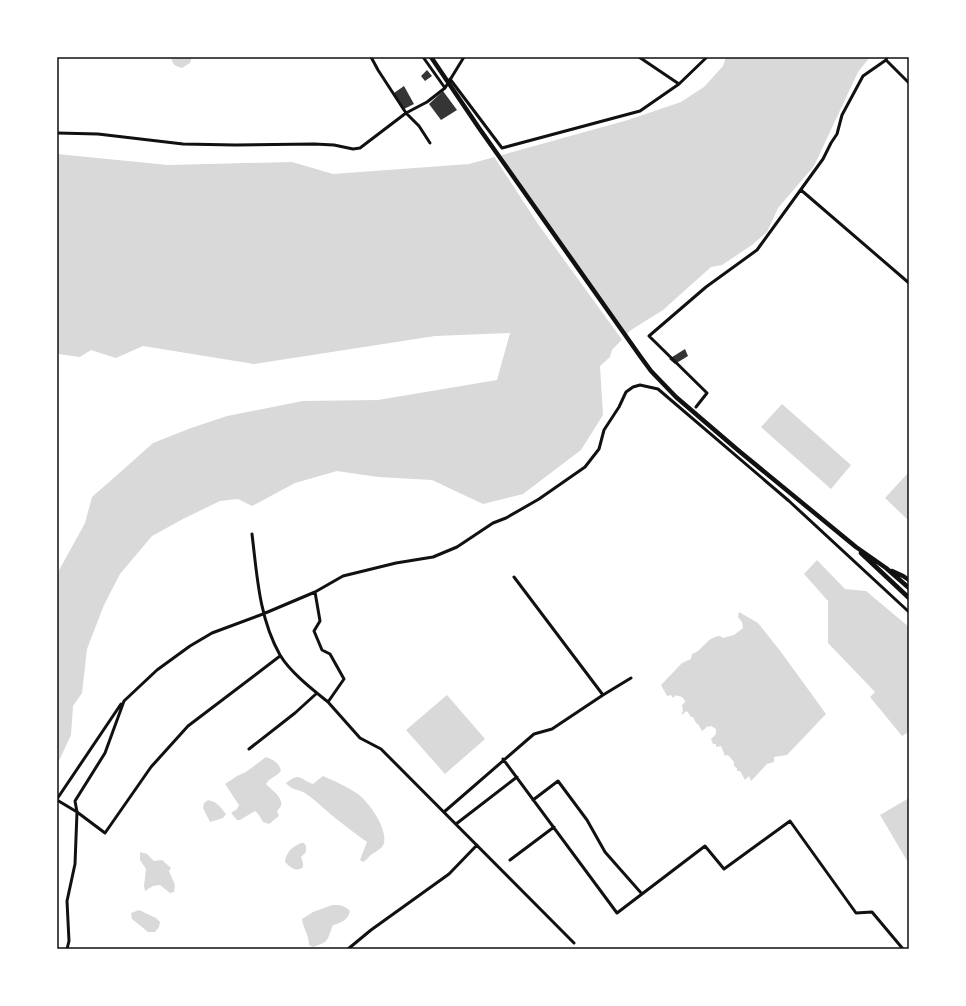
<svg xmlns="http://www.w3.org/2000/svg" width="966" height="1006" viewBox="0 0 966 1006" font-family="Cabin,sans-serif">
<rect width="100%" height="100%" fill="#fff"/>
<path fill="#d9d9d9" d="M171,57H192L190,63L182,68C174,66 173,65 171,57Z
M726,57H870L858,72L814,166L778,208L767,232L752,245L722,265L711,267L663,310L631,330L612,350L610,357L600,366L603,415L581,450L523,494L483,504L432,480L378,477L337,471L295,483L252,506L238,499L220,501L183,519L152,536L120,574L104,605L87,649L82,693L73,706L71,735L57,765V574L85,523L92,497L125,468L153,443L191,428L227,416L303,401L378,400L497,380L510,333L435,336L254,364L143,346L116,358L91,350L80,357L58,354H57V154L168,165L292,162L333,174L469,164L628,120L681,102L704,87L723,66Z
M782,404L851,465L831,489L761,427Z
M909,472V521L885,498Z
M817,560L845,589L866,591L909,627V732L902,736L870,697L875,692L828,643V601L804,574Z
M739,612L758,623L781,652L826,714L787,755L774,757V762L767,764L751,781L749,776L745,780L740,771H737V768L734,766V762L728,755L725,756L721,746L716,747V744H713L711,739L716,734V729L711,726L708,727L707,726L706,728L702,731L698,724L696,723L693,717H691L687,711L681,715L683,711L682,705L685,702C684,696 680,697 676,695L673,698L671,695L667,696L661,685L682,663L691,659L692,654C704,650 706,637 720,636L723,638L734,635L743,628L742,622L738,617Z
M447,695L485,739L445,774L406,730Z
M266,757C273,759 280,764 281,771C276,777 269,778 266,784C272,791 283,796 281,806L277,811L279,816L269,824L263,822L259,815L255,811L240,820H237L231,813L237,809L239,805L225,784L237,776L246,772Z
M323,776C333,780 349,788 358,794C369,802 392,834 382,847C379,850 375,852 372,854C368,857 367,860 363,862L360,860L367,842C357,835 348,828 339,821C327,812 317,801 305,793C298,789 291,790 286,783C301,771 300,780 313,784Z
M909,798V864L880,815Z
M208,800C218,802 220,807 226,814L223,818L210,822L203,808L204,803Z
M301,843H304L306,846V852L301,857L303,863V867C296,873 290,867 285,862C286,852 292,847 301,843Z
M140,852L147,854L154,861L162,860L171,868L169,871L175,885L174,892L170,893L160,885L153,886L145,891L144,886L146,869L140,860Z
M332,905C340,905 344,905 350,911C348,920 341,923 333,925C326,942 330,941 313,947L309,945C309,935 303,928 302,919L313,912Z
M139,910L156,918L160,922L159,927L155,932H148L132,919L131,913Z"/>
<path fill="#fff" d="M500,153L543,219L628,336L623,341L538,224L493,155Z"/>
<path fill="#353535" d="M427,70L432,76L425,81L421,76Z
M404,86L414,104L404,109L394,93Z
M443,91L457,110L441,120L429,104Z
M685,349L688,356L675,364L669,359Z"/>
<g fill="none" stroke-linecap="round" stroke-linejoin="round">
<path stroke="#111" stroke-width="3" d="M371,57L378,70L406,113L419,126L430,143
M423,57L445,88
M639,57L679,84
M886,60L909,83
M450,79L502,148L640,111L679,84L707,57
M57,133L98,134L183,144L235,145L314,144L334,145L353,149L360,148L406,113L427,102L445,88L464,57
M801,190L909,283
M696,407L707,393L649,336L706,287L757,250L823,159L831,143L837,134L842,115L863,76L886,60L887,57
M252,534C257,575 259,618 280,655C290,672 313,690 328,702
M315,592L320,621L314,631L322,650L330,654L344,679L328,702L360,738L381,749L574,943
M603,695L631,678
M249,749L295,713L317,693
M503,759L617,913L705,846L724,869L790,821L856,913L872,912L903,949
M57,799L121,704
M57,800L77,812L105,833L151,767L188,726L280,656
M533,800L558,781L587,820L605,852L642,894
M444,812L534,734L552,729L603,695L514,577
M456,824L517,777
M510,860L554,827
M67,949L69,941L67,901L75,864L77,812L75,801L105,753L124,701L157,670L190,646L212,633L263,614L315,592L343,576L396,563L433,557L457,547L493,523L506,518L539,499L585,467L599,449L604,430L619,407L626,392L633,387L640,385L658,389L789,501L909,612
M348,949L371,930L449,874L477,845"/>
<path stroke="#111" stroke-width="4.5" d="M431,57L479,128L640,356L651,371L676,397L739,451L856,547L886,568L909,588
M861,553L909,598
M892,571L903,576L909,580"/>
</g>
<rect width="966" height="1006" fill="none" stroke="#ffffff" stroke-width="116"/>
<rect x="58" y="58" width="850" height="890" fill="none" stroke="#111" stroke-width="1.5"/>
</svg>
